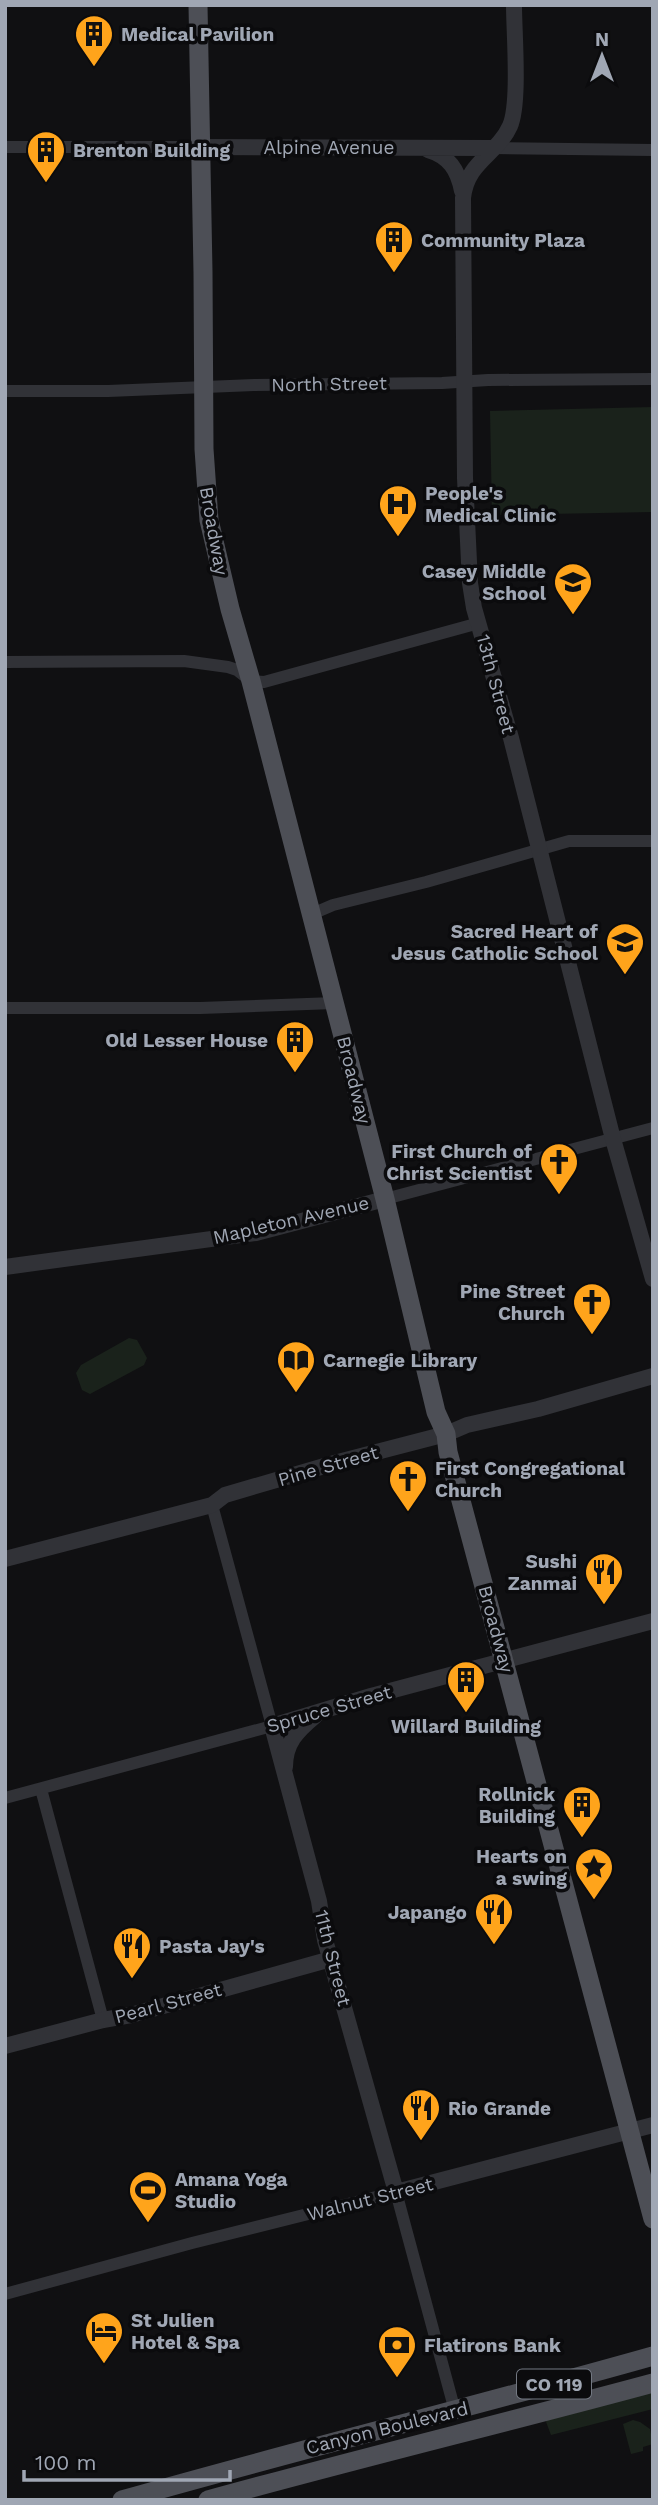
<svg xmlns="http://www.w3.org/2000/svg" width="658" height="2505" viewBox="0 0 658 2505" font-family="'Work Sans',sans-serif">
<rect width="100%" height="100%" fill="#101012"/>
<path fill="#1a221b" d="M653,407V512L492,515L490,411Z
M129,1338L137,1340L147,1358L144,1365L90,1394L82,1390L76,1373L81,1365Z
M653,2391V2409L551,2435L545,2419Z
M633,2420L640,2422L650,2429L653,2444L643,2447V2451L631,2454L623,2424Z"/>
<g fill="none" stroke-linecap="round" stroke-linejoin="round">
<path stroke="#313237" stroke-width="12" d="M5,147H201
M492,148L653,150
M5,391H108L254,385L442,383L488,380L653,379
M5,662L184,661L228,667L237,670L251,681L264,682L479,623
M312,914L333,905L426,882L569,841H653
M5,1008H200L334,1003
M385,1199L653,1128
M41,1789L103,2020
M5,1798L272,1726L212,1505
M5,2294L192,2243L396,2192L455,2411"/>
<path stroke="#313237" stroke-width="16" d="M514,5C514,33 520,103 510,126C497,155 467,161 463,198L465,478L470,583L474,608L511,738L613,1139L653,1279
M201,147L492,148
M428,150C449,156 458,170 462,191
M5,1267L256,1233L385,1199
M5,1559L212,1505L225,1495L338,1462L446,1434L467,1425L538,1409L653,1376
M653,1621L371,1696L272,1726L319,1901L325,1940L396,2192L653,2125
M285,1767C285,1743 297,1731 315,1716
M5,2046L103,2020L131,2015L331,1959"/>
<path stroke="#4d4f56" stroke-width="19" d="M198,5L203,272L204,449L209,520L230,609L251,681L385,1199L436,1412L446,1434L448,1452L653,2219
M122,2500C298,2450 476,2406 653,2356
M208,2500C356,2459 505,2423 653,2383"/>
</g>
<defs>
<symbol id="building-pin" viewBox="-11 -11 22 30"><path d="M0 17L-7.5 6A9.5 9.5 0 1 1 7.5 6Z" fill="#ffa41b" stroke="#0b0b0d"/><path d="M-4-6H4V6H1V3H-1V6H-4ZM-2.5-4.3h1.7v1.8h-1.7ZM.8-4.3h1.7v1.8H.8ZM-2.5-1h1.7V.8h-1.7ZM.8-1h1.7V.8H.8Z" fill="#111"/></symbol>
<symbol id="hospital-pin" viewBox="-11 -11 22 30"><path d="M0 17L-7.5 6A9.5 9.5 0 1 1 7.5 6Z" fill="#ffa41b" stroke="#0b0b0d"/><path d="M-5-5h3v3.5h4V-5h3V5h-3V1.5h-4V5h-3Z" fill="#111"/></symbol>
<symbol id="school-pin" viewBox="-11 -11 22 30"><path d="M0 17L-7.5 6A9.5 9.5 0 1 1 7.5 6Z" fill="#ffa41b" stroke="#0b0b0d"/><path d="M0-5L7-2L0 1L-7-2ZM-4 1L0 2.5L4 1V4Q0 6-4 4Z" fill="#111"/></symbol>
<symbol id="church-pin" viewBox="-11 -11 22 30"><path d="M0 17L-7.5 6A9.5 9.5 0 1 1 7.5 6Z" fill="#ffa41b" stroke="#0b0b0d"/><path d="M-1.2-6h2.4v3.5h3.3v2.4h-3.3V6h-2.4V-.1h-3.3v-2.4h3.3Z" fill="#111"/></symbol>
<symbol id="library-pin" viewBox="-11 -11 22 30"><path d="M0 17L-7.5 6A9.5 9.5 0 1 1 7.5 6Z" fill="#ffa41b" stroke="#0b0b0d"/><path d="M-6-4Q-3-5.5-.7-3.5V5Q-3 3-6 4ZM6-4Q3-5.5 .7-3.5V5Q3 3 6 4Z" fill="#111"/></symbol>
<symbol id="restaurant-pin" viewBox="-11 -11 22 30"><path d="M0 17L-7.5 6A9.5 9.5 0 1 1 7.5 6Z" fill="#ffa41b" stroke="#0b0b0d"/><path d="M-5-6h1v4h1v-4h1v4h1v-4h1v5L-1.5 .5V6h-2V.5L-5-1ZM5-6V6H3V1.5H1.5Q1.5-4 5-6Z" fill="#111"/></symbol>
<symbol id="sight-pin" viewBox="-11 -11 22 30"><path d="M0 17L-7.5 6A9.5 9.5 0 1 1 7.5 6Z" fill="#ffa41b" stroke="#0b0b0d"/><path d="M0-6L1.8-2.2L6-1.7L2.9 1.2L3.7 5.4L0 3.3L-3.7 5.4L-2.9 1.2L-6-1.7L-1.8-2.2Z" fill="#111"/></symbol>
<symbol id="stadium-pin" viewBox="-11 -11 22 30"><path d="M0 17L-7.5 6A9.5 9.5 0 1 1 7.5 6Z" fill="#ffa41b" stroke="#0b0b0d"/><path d="M0-5a6.5 5 0 1 0 0 10a6.5 5 0 1 0 0-10ZM-3.5-1.8h7v3.6h-7Z" fill="#111"/></symbol>
<symbol id="hotel-pin" viewBox="-11 -11 22 30"><path d="M0 17L-7.5 6A9.5 9.5 0 1 1 7.5 6Z" fill="#ffa41b" stroke="#0b0b0d"/><path d="M-6-4.5h1.5V1H6V5H4.5V3h-9V5H-6ZM-4 0a1.8 1.8 0 1 1 3.6 0ZM.5 0V-2.5h3Q6-2.5 6 0Z" fill="#111"/></symbol>
<symbol id="bank-pin" viewBox="-11 -11 22 30"><path d="M0 17L-7.5 6A9.5 9.5 0 1 1 7.5 6Z" fill="#ffa41b" stroke="#0b0b0d"/><path d="M-6-4H6V4H-6ZM0-2.3a2.3 2.3 0 1 0 0 4.6a2.3 2.3 0 1 0 0-4.6Z" fill="#111"/></symbol>
</defs>
<g fill-rule="evenodd">
<use href="#building-pin" x="72" y="12" width="44" height="60"/>
<use href="#building-pin" x="24" y="128" width="44" height="60"/>
<use href="#building-pin" x="372" y="218" width="44" height="60"/>
<use href="#hospital-pin" x="376" y="482" width="44" height="60"/>
<use href="#school-pin" x="551" y="560" width="44" height="60"/>
<use href="#school-pin" x="603" y="920" width="44" height="60"/>
<use href="#building-pin" x="273" y="1018" width="44" height="60"/>
<use href="#church-pin" x="537" y="1140" width="44" height="60"/>
<use href="#church-pin" x="570" y="1280" width="44" height="60"/>
<use href="#library-pin" x="274" y="1338" width="44" height="60"/>
<use href="#church-pin" x="386" y="1457" width="44" height="60"/>
<use href="#restaurant-pin" x="582" y="1550" width="44" height="60"/>
<use href="#building-pin" x="444" y="1658" width="44" height="60"/>
<use href="#building-pin" x="560" y="1783" width="44" height="60"/>
<use href="#sight-pin" x="572" y="1845" width="44" height="60"/>
<use href="#restaurant-pin" x="472" y="1890" width="44" height="60"/>
<use href="#restaurant-pin" x="110" y="1924" width="44" height="60"/>
<use href="#restaurant-pin" x="399" y="2086" width="44" height="60"/>
<use href="#stadium-pin" x="126" y="2168" width="44" height="60"/>
<use href="#hotel-pin" x="82" y="2309" width="44" height="60"/>
<use href="#bank-pin" x="375" y="2323" width="44" height="60"/>
</g>
<g text-anchor="middle" dominant-baseline="central" stroke-width="7" stroke-linejoin="round" paint-order="stroke">
<rect fill="#0b0b0d" stroke="#737882" stroke-width="2" x="517" y="2369.5" width="74" height="29" rx="5"/>
<g font-size="18" font-weight="bold" fill="#a0a7b4">
<text x="554" y="2384">CO 119</text>
</g>
<g font-size="19" font-weight="bold" fill="#a0a7b4" stroke="#0b0b0d" text-anchor="start">
<text x="121" y="34">Medical Pavilion</text>
<text x="73" y="150">Brenton Building</text>
<text x="421" y="240">Community Plaza</text>
<text x="425" y="493">People's<tspan x="425" dy="22">Medical Clinic</tspan></text>
<text x="546" y="571" text-anchor="end">Casey Middle<tspan x="546" dy="22">School</tspan></text>
<text x="598" y="931" text-anchor="end">Sacred Heart of<tspan x="598" dy="22">Jesus Catholic School</tspan></text>
<text x="268" y="1040" text-anchor="end">Old Lesser House</text>
<text x="532" y="1151" text-anchor="end">First Church of<tspan x="532" dy="22">Christ Scientist</tspan></text>
<text x="565" y="1291" text-anchor="end">Pine Street<tspan x="565" dy="22">Church</tspan></text>
<text x="323" y="1360">Carnegie Library</text>
<text x="435" y="1468">First Congregational<tspan x="435" dy="22">Church</tspan></text>
<text x="577" y="1561" text-anchor="end">Sushi<tspan x="577" dy="22">Zanmai</tspan></text>
<text x="466" y="1726" text-anchor="middle">Willard Building</text>
<text x="555" y="1794" text-anchor="end">Rollnick<tspan x="555" dy="22">Building</tspan></text>
<text x="567" y="1856" text-anchor="end">Hearts on<tspan x="567" dy="22">a swing</tspan></text>
<text x="467" y="1912" text-anchor="end">Japango</text>
<text x="159" y="1946">Pasta Jay's</text>
<text x="448" y="2108">Rio Grande</text>
<text x="175" y="2179">Amana Yoga<tspan x="175" dy="22">Studio</tspan></text>
<text x="131" y="2320">St Julien<tspan x="131" dy="22">Hotel &amp; Spa</tspan></text>
<text x="424" y="2345">Flatirons Bank</text>
</g>
<g font-size="19" fill="#a0a7b4" stroke="#0b0b0d">
<text x="329" y="147">Alpine Avenue</text>
<text transform="translate(329 384) rotate(-1)">North Street</text>
<text transform="translate(214 531) rotate(80)">Broadway</text>
<text transform="translate(496 684) rotate(75)">13th Street</text>
<text transform="translate(354 1080) rotate(76)">Broadway</text>
<text transform="translate(291 1220) rotate(-13)">Mapleton Avenue</text>
<text transform="translate(328 1466) rotate(-16)">Pine Street</text>
<text transform="translate(496 1629) rotate(75)">Broadway</text>
<text transform="translate(329 1709) rotate(-16)">Spruce Street</text>
<text transform="translate(333 1958) rotate(76)">11th Street</text>
<text transform="translate(168 2003) rotate(-15)">Pearl Street</text>
<text transform="translate(370 2199) rotate(-14)">Walnut Street</text>
<text transform="translate(387 2428) rotate(-14)">Canyon Boulevard</text>
</g>
</g>
<rect width="658" height="2505" fill="none" stroke="#a0a7b4" stroke-width="14"/>
<g transform="translate(602 56)" stroke="#0b0b0d" stroke-width="5" paint-order="stroke">
<path d="M0-5L12 26L0 18L-12 26Z" fill="#a0a7b4"/>
<text y="-10" font-size="19" font-weight="bold" text-anchor="middle" fill="#a0a7b4">N</text>
</g>
<path d="M24 2470v10h206v-10" fill="none" stroke="#a0a7b4" stroke-width="3.5"/>
<text x="35" y="2470" font-size="21" fill="#a0a7b4" stroke="#0b0b0d" stroke-width="5" paint-order="stroke">100 m</text>
</svg>
